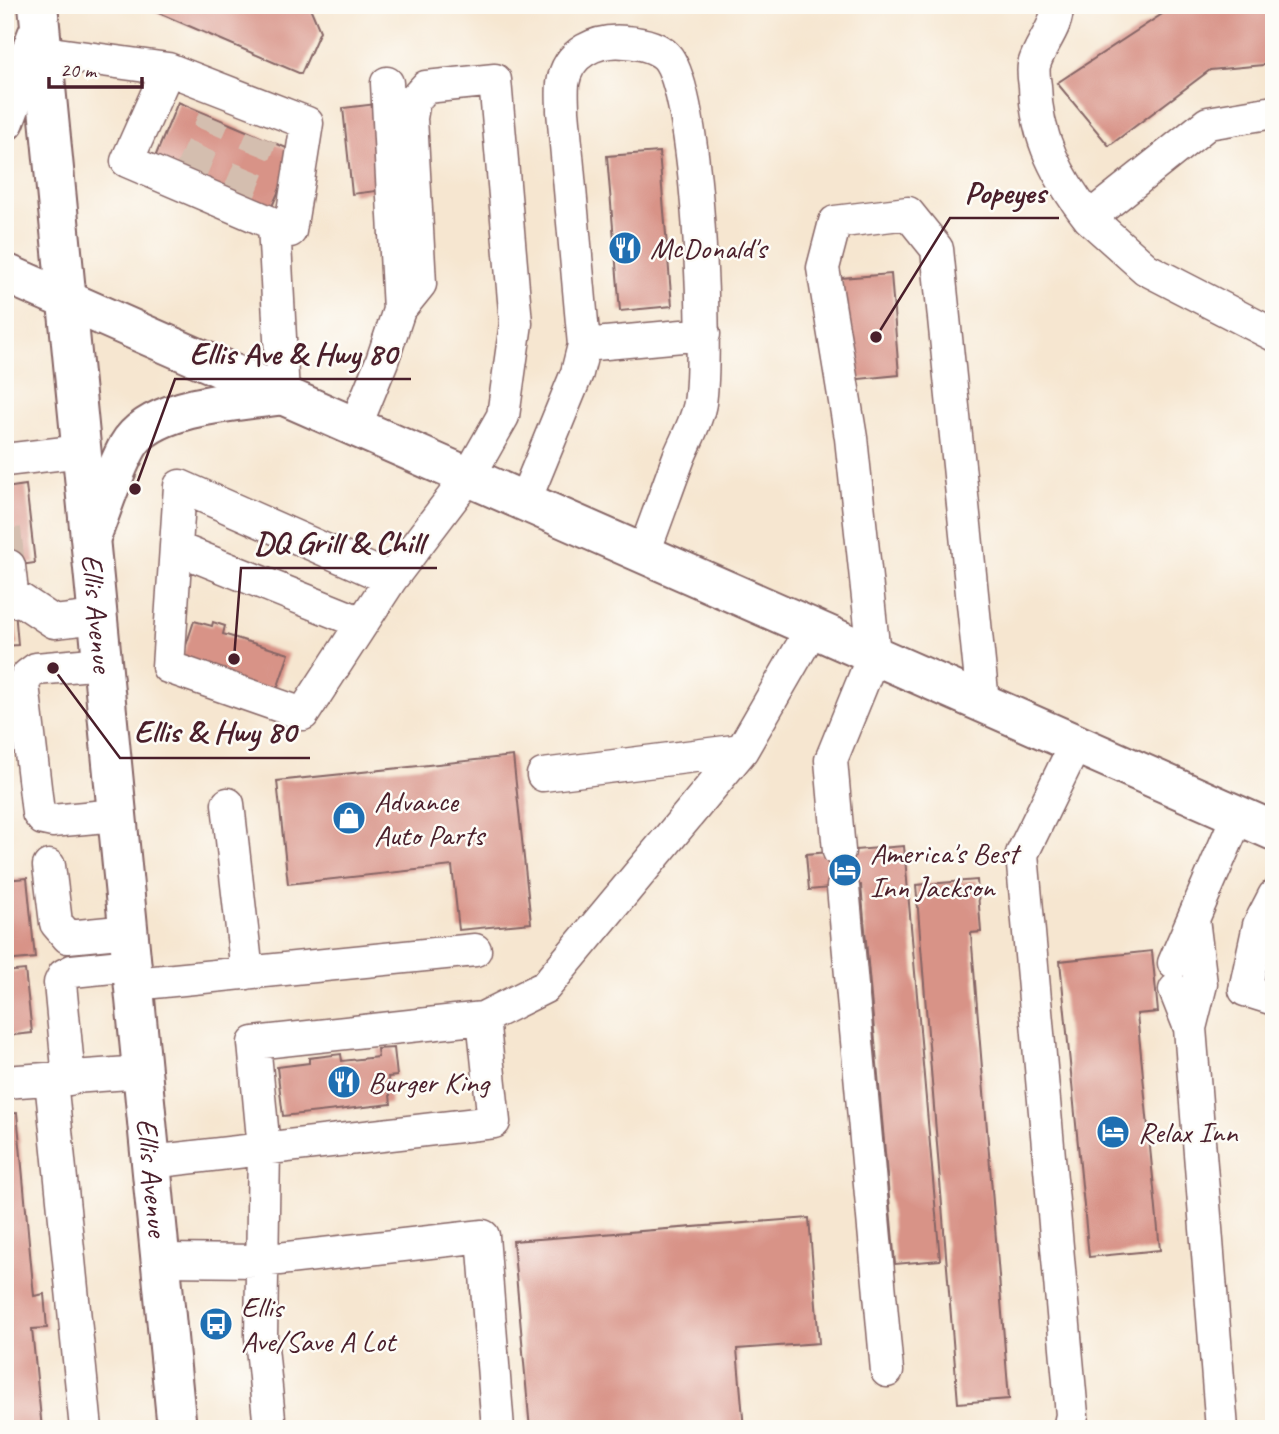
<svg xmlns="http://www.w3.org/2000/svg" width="1279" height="1434" viewBox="0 0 1279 1434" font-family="Caveat,sans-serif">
<rect width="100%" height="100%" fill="#fdfcf7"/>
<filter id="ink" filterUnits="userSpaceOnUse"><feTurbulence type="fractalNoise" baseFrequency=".0143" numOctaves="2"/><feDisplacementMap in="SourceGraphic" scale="14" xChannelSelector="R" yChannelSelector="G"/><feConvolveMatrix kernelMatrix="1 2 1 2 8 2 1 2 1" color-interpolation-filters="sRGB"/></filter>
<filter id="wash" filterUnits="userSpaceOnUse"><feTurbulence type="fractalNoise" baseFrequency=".00686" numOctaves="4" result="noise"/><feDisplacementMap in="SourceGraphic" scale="28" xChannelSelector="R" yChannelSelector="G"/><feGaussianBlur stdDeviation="1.57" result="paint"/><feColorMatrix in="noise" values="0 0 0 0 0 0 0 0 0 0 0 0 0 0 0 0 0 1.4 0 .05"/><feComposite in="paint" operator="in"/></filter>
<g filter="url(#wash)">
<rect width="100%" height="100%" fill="#f6e6d0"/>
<g id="blocks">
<path fill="#d89387" d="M140,5H309L320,31L301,74Z
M1176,5H1274V64L1210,70L1109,146L1057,83Z
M178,102L296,152L270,211L153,162Z
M376,104L385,190L352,194L343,108Z
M659,152L672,306L620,311L607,156Z
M891,274L899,375L849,380L841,278Z
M26,485L35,563L5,567V488Z
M15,610L18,645L5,646V611Z
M194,621L212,626L213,622L225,626L223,634L289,654L275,695L180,664Z
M513,756L531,923L459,930L452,866L288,884L277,781Z
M904,846L940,1260L895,1264L861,885L809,890L806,854Z
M27,878L35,958L5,961V880Z
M977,880L981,932L971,933L1009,1399L958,1403L916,885Z
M1152,951L1158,1012L1137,1014L1160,1250L1089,1257L1060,961Z
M25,970L32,1033L5,1036V972Z
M394,1048L397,1076L388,1077L391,1104L283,1116L277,1067L309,1063V1058L341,1054L342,1061L378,1057L377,1049Z
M17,1113L34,1296L44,1294L47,1328L32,1329L42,1429H5V1114Z
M809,1218L819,1343L737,1349L744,1429H530L513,1241Z"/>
</g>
</g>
<g filter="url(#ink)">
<use href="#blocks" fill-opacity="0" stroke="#866565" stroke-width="2"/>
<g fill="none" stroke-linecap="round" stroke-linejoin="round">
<path stroke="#d4beaf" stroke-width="32" stroke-dasharray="32 16" stroke-linecap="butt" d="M189,176L214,118
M237,198L262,137
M5,529L9,566"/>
<defs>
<path id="minor" d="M1057,5C1058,28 1040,43 1034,65C1033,71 1034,80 1035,86C1036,138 1058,178 1089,218
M43,52L168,69
M387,83L399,310
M1274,112L1208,123L1089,218L1146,269L1274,335
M274,224L290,231L307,123L168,69L127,161L274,224L283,395
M584,345L704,334
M355,427L382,361L399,310L420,284L411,118L414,100L426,87L495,80L516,323L503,416L469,476L391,579L180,486L168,667L303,714L391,579
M5,460L82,451
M525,500L577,373L584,345L563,111C563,102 562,93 563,84C567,52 597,39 626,42C639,43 656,46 666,56C699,89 708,351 700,403C697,421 686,440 679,457C667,489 656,521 644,552
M176,548L362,623
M9,566L13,601
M5,601L21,600L54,622L98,617
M103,663L36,669L28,675L23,684L38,813L43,819L52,821L117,815
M543,775L742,750
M228,804L247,973
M839,851L831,760L874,654L851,438L823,268L835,222L908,213L937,249L983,702
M49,866L56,923L68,937L129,931
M843,887L887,1371
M1274,896L1259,925L1245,990L1274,999
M1174,963L1238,815
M134,984L475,950
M1175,990L1190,1028L1222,1429
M483,1018L545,987L742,750L813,627
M1190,1028L1201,984L1193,919
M69,1079L60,983L64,975L72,971L132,965
M51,1080L86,1429
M5,1082L142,1072
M151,1162L494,1122L483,1018L254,1043L264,1149L261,1337L270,1429
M161,1260L261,1261L483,1236L498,1429
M1069,1429L1072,1415L1022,854L1076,743"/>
<g id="major">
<path id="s1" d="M38,5L177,1429"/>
<path d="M5,121L37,35"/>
<path d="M5,273L1274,831"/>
<path d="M93,532C104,504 113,473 128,446C152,404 239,402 283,395"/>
</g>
</defs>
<use href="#minor" stroke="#866565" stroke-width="35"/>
<use href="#major" stroke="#866565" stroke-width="42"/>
<use href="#minor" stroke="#fff" stroke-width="32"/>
<use href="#major" stroke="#fff" stroke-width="38"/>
</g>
</g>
<defs>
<symbol id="restaurant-disc" viewBox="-11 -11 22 22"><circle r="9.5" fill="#1f6fb2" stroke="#fdfcf7"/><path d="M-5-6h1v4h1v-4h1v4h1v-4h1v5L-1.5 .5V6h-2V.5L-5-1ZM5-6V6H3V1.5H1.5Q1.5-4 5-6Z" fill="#fff"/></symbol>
<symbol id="shop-disc" viewBox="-11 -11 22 22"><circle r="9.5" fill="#1f6fb2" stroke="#fdfcf7"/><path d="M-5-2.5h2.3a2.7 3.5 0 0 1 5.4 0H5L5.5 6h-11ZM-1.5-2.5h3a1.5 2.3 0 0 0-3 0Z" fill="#fff"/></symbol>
<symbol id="hotel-disc" viewBox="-11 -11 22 22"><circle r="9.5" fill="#1f6fb2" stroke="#fdfcf7"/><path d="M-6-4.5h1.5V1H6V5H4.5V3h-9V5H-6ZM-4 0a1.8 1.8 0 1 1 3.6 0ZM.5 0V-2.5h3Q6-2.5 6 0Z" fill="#fff"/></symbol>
<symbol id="bus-disc" viewBox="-11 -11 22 22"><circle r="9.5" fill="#1f6fb2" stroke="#fdfcf7"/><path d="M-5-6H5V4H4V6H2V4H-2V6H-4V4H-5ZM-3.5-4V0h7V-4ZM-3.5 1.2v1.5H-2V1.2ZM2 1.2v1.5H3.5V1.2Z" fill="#fff"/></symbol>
</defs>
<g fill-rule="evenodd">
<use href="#restaurant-disc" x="606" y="229" width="38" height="38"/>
<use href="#shop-disc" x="330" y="799" width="38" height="38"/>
<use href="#hotel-disc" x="826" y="851" width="38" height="38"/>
<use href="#restaurant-disc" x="325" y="1063" width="38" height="38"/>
<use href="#hotel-disc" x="1094" y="1113" width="38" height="38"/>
<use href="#bus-disc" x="197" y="1305" width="38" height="38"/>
</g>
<g text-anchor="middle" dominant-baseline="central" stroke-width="5" stroke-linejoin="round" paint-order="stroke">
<g font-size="30" fill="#4a1f2b" stroke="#fdfcf7" text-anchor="start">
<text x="650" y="248">McDonald's</text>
<text x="374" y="801">Advance<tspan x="374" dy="34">Auto Parts</tspan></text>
<text x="870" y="853">America's Best<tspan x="870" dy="34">Inn Jackson</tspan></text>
<text x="368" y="1082">Burger King</text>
<text x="1138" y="1132">Relax Inn</text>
<text x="241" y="1307">Ellis<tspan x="241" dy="34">Ave/Save A Lot</tspan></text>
</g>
<g font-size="30" fill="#4a1f2b" stroke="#fdfcf7">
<text stroke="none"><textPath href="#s1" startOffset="611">Ellis Avenue</textPath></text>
<text stroke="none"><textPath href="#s1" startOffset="1178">Ellis Avenue</textPath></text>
</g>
</g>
<path fill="none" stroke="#4a1f2b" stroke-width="2.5" d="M876 337L950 218H1059M135 489L175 379H411M234 659L241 568H437M53 668L120 758H310"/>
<g fill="#4a1f2b" stroke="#fdfcf7" stroke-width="2.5">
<circle cx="876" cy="337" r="7"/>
<circle cx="135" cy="489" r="7"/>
<circle cx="234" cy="659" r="7"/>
<circle cx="53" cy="668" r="7"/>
</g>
<g font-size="32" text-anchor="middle" font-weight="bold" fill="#4a1f2b" stroke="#fdfcf7" stroke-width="5" stroke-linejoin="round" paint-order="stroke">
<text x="1005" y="203">Popeyes</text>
<text x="293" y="364">Ellis Ave &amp; Hwy 80</text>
<text x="339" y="553">DQ Grill &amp; Chill</text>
<text x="215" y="742">Ellis &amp; Hwy 80</text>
</g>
<rect width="1279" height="1434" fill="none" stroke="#fdfcf7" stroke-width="28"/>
<path d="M49 77v10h93v-10" fill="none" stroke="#4a1f2b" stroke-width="3.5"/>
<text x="60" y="77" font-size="21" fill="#4a1f2b" stroke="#fdfcf7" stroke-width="5" paint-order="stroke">20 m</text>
</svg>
